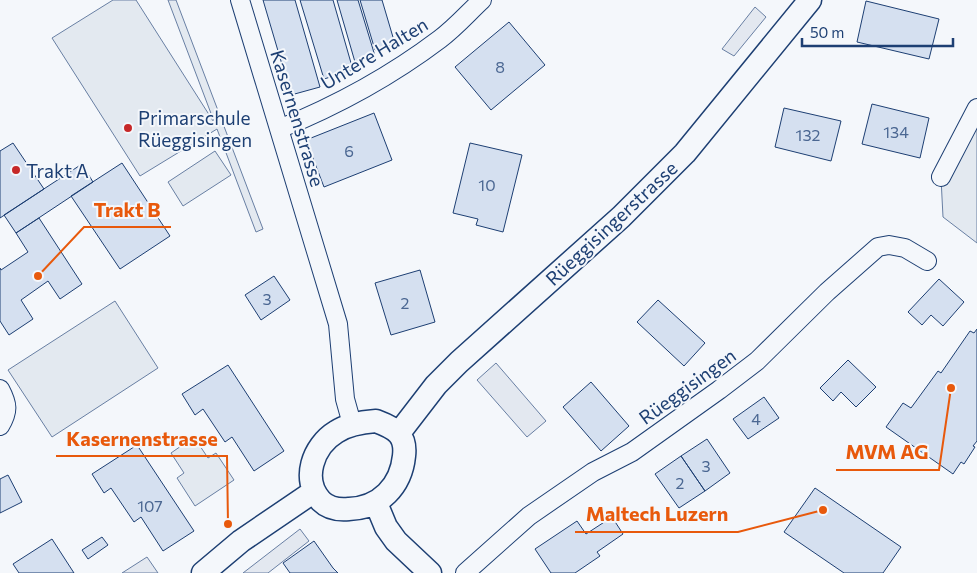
<svg xmlns="http://www.w3.org/2000/svg" width="977" height="573" viewBox="0 0 977 573" font-family="Commissioner,sans-serif">
<rect width="100%" height="100%" fill="#f4f7fb"/>
<path fill="#e3e9f0" stroke="#687fa3" d="M113,0H136L215,124L168,0H176L263,229L256,232L217,129L140,176L52,38Z
M977,108V243L943,217L941,178Z
M215,151L231,175L183,206L168,182Z
M115,301L158,368L52,437L8,370Z
M194,437L208,458L216,453L234,480L195,506L177,478L184,473L171,453Z"/>
<path fill="#e3e8f0" stroke="#687fa3" d="M755,7L766,17L734,56L722,49Z
M496,363L546,421L527,437L477,380Z
M300,529L309,541L268,573H243Z
M147,557L158,573H122Z"/>
<path fill="#d5e0f0" stroke="#1d3f73" d="M263,0H295L320,87L291,95Z
M300,0H333L353,70L324,79Z
M337,0H358L375,56L355,62Z
M360,0H382L395,44L375,50Z
M866,1L939,19L929,59L857,42Z
M509,22L545,65L491,110L455,67Z
M872,104L929,118L920,158L862,144Z
M784,108L841,121L831,161L775,147Z
M374,113L392,160L324,187L306,140Z
M13,143L44,189L0,218V151Z
M470,143L522,155L503,232L476,225L478,219L453,213Z
M122,163L170,236L120,269L71,196Z
M82,164L93,182L16,233L4,215Z
M39,218L82,284L60,299L48,281L21,300L33,319L9,335L0,321V268L1,270L28,252L16,233Z
M420,270L435,322L391,335L375,283Z
M274,276L290,300L261,320L245,295Z
M939,279L964,302L943,326L931,315L922,325L908,312Z
M658,300L705,343L684,366L637,322Z
M977,329V441L973,446L975,447L964,464L961,462L953,474L886,427L903,403L911,408L938,371L941,373L970,331L974,333Z
M848,360L876,387L856,407L841,392L833,401L820,388Z
M228,365L284,451L254,471L232,437L225,442L203,409L195,415L182,394Z
M591,382L629,426L601,451L563,407Z
M764,397L779,418L748,439L733,419Z
M707,439L730,473L705,491L681,456Z
M137,445L194,531L163,551L141,517L134,522L111,488L104,493L92,474Z
M681,456L705,491L679,508L655,474Z
M8,475L22,502L0,513V479Z
M815,488L901,547L883,573H844L784,532Z
M612,517L623,534L597,552L600,556L575,573H551L535,549L577,521L586,534Z
M102,537L108,545L88,559L82,550Z
M52,539L74,573H19L13,564Z
M314,541L333,568L338,573H290L283,563Z"/>
<g fill="none" stroke-linecap="round" stroke-linejoin="round">
<defs>
<path id="minor" d="M240,0L338,324L345,399L352,424
M279,129C336,106 391,76 440,39C455,28 468,13 482,0
M941,177L977,108
M0,389C8,404 9,411 0,426
M465,573L529,516L593,472L632,452L719,390L757,361L827,292L878,247L889,245L905,248L927,261"/>
<path id="tertiary" d="M376,421C384,424 394,428 399,434C404,440 405,448 404,456C401,486 380,508 349,509C339,510 328,508 321,501C301,480 313,446 336,432C348,424 362,422 376,421Z
M399,433L436,385L459,362L621,217L685,153L810,0
M376,503L386,527L396,541L430,573
M203,573L241,541L313,492"/>
</defs>
<use href="#minor" stroke="#1d3f73" stroke-width="20"/>
<use href="#tertiary" stroke="#1d3f73" stroke-width="25"/>
<use href="#minor" stroke="#f4f7fb" stroke-width="18"/>
<use href="#tertiary" stroke="#f4f7fb" stroke-width="22"/>
</g>
<g fill="#c62828" stroke="#f4f7fb" stroke-width="2">
<circle cx="128" cy="128" r="5"/>
<circle cx="16" cy="170" r="5"/>
</g>
<g text-anchor="middle" dominant-baseline="central" stroke-width="4" stroke-linejoin="round" paint-order="stroke">
<g font-size="16" fill="#4b6792">
<text x="500" y="66">8</text>
<text x="896" y="131">134</text>
<text x="808" y="134">132</text>
<text x="349" y="150">6</text>
<text x="487" y="184">10</text>
<text x="267" y="298">3</text>
<text x="405" y="302">2</text>
<text x="756" y="418">4</text>
<text x="706" y="465">3</text>
<text x="680" y="482">2</text>
<text x="150" y="505">107</text>
</g>
<g font-size="19" fill="#1d3f73" stroke="#f4f7fb">
<text transform="translate(374 53) rotate(-31)">Untere Halten</text>
<text transform="translate(298 118) rotate(73)">Kasernenstrasse</text>
<text transform="translate(611 223) rotate(-43)">Rüeggisingerstrasse</text>
<text transform="translate(687 386) rotate(-36)">Rüeggisingen</text>
</g>
<g font-size="19" fill="#1d3f73" stroke="#f4f7fb" text-anchor="start">
<text x="138" y="117">Primarschule<tspan x="138" dy="22">Rüeggisingen</tspan></text>
<text x="26" y="170">Trakt A</text>
</g>
</g>
<path fill="none" stroke="#e8590c" stroke-width="2" d="M38 276L84 227H171M228 524L227 456H56M951 388L939 470H836M823 510L738 532H575"/>
<g fill="#e8590c" stroke="#f4f7fb" stroke-width="2">
<circle cx="38" cy="276" r="5"/>
<circle cx="228" cy="524" r="5"/>
<circle cx="951" cy="388" r="5"/>
<circle cx="823" cy="510" r="5"/>
</g>
<g font-size="20" text-anchor="middle" font-weight="bold" fill="#e8590c" stroke="#f4f7fb" stroke-width="4" stroke-linejoin="round" paint-order="stroke">
<text x="127" y="217">Trakt B</text>
<text x="142" y="446">Kasernenstrasse</text>
<text x="887" y="459">MVM AG</text>
<text x="657" y="521">Maltech Luzern</text>
</g>
<path d="M802 38v8h151v-8" fill="none" stroke="#1d3f73" stroke-width="2.5"/>
<text x="810" y="38" font-size="15" fill="#1d3f73" stroke="#f4f7fb" stroke-width="4" paint-order="stroke">50 m</text>
</svg>
